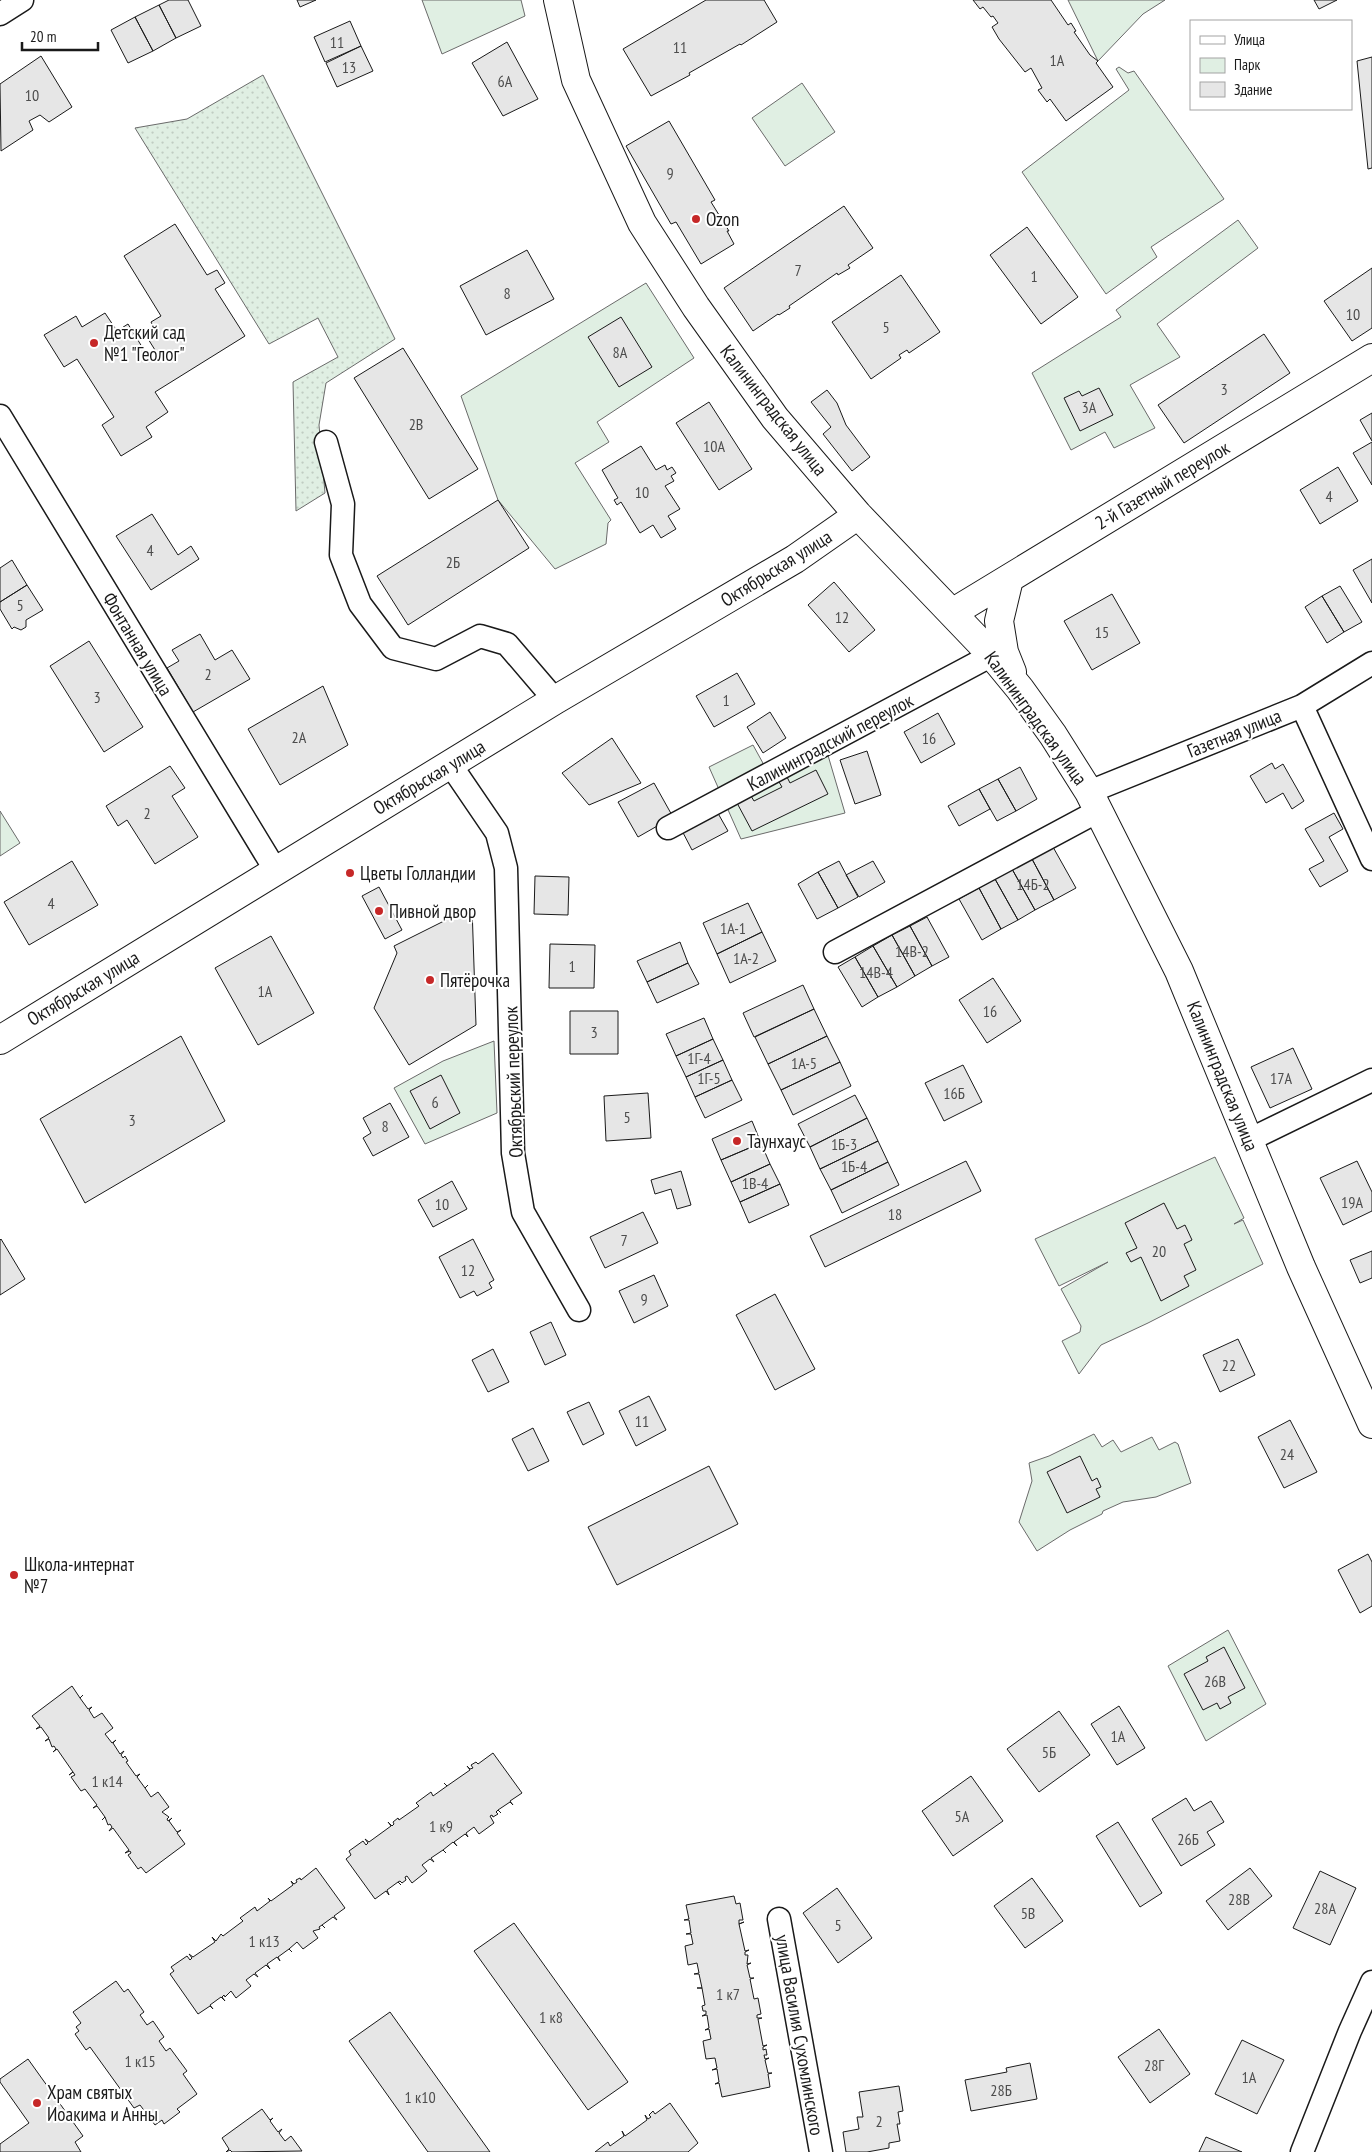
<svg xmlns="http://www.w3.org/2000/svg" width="1372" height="2152" viewBox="0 0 1372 2152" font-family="'PT Sans Narrow',sans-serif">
<defs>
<pattern id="grass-dots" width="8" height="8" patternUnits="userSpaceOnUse" patternTransform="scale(1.25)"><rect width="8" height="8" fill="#e0efe3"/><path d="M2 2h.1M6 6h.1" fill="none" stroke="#c0ccc2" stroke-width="1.8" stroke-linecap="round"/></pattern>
</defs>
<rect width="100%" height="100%" fill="#fff"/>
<path fill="url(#grass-dots)" stroke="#6a6a6a" d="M263,75L395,339L326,383L319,425L325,493L296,511L293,382L338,357L318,318L269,344L135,128L187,119Z"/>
<path fill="#e0efe3" stroke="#6a6a6a" d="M422,0H521L525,16L442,54Z
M1068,0H1165L1143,14L1098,61Z
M1119,67L1128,73L1134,71L1224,199L1151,247L1157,257L1106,294L1022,172L1129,90L1116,69Z
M802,83L835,132L785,166L752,118Z
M1238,220L1258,248L1157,324L1180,357L1130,385L1155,428L1114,448L1105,432L1071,450L1032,373L1121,317L1116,310Z
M646,283L694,358L597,422L609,442L575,463L611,520L608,523L606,544L555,569L498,500L461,396Z
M753,745L764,765L794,748L827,752L845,813L741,839L709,767Z
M0,811L20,843L0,856Z
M494,1041L497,1113L425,1144L394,1088L443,1061Z
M1215,1157L1244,1218L1234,1224L1243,1220L1263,1264L1148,1323L1101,1345L1079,1374L1062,1341L1080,1332L1081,1326L1061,1289L1108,1262L1059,1286L1035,1239Z
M1094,1434L1102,1447L1113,1440L1121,1452L1152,1437L1159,1450L1175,1442L1178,1444L1191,1483L1156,1497L1123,1502L1103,1511L1102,1514L1070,1530L1037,1551L1019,1522L1032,1481L1029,1463L1049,1456Z
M1228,1630L1266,1704L1206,1741L1168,1666Z"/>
<path fill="#e6e6e6" stroke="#1a1a1a" d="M169,0H188L201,26L176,38L159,5Z
M297,0H316L300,7Z
M706,0H764L777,22L741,45L740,44L689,73L690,75L651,96L623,49Z
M973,0H1051L1068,25L1071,23L1076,31L1074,32L1090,55L1098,61L1096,63L1113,87L1066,121L1050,99L1047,102L1038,90L1042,88L1031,68L1025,72L999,39L992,27L998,23L993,16L991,17L983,7L980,9Z
M1314,0H1337L1319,9Z
M159,5L176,38L153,51L135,17Z
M135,17L153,51L128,63L111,30Z
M350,21L361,46L325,62L314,37Z
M507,42L538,99L503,116L472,63Z
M361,46L373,71L337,87L326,63Z
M41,56L72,107L49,122L40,115L29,121L33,130L1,151L0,84Z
M1372,57V168L1368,169L1357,61Z
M669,121L715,200L711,202L729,231H727L734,244L701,264L676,222L671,224L626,146Z
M844,206L873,248L848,265L850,268L838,275L837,273L789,306L790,308L779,315L778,314L753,331L724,288Z
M175,224L207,275L217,270L225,283L215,289L245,336L155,392L168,412L146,427L152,437L121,456L102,425L114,417L77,359L64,367L44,335L76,316L82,327L105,313L117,331L128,324L147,355L155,350L145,334L154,328L151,322L161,316L124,256Z
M1027,227L1078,297L1041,324L990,255Z
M527,250L554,299L486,335L460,286Z
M1372,268V328L1352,341L1324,301Z
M901,275L940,332L909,353L907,350L899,355L901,358L871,379L832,322Z
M621,317L652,367L619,387L588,337Z
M1264,334L1290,373L1184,443L1158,405Z
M403,348L478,469L429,499L354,378Z
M1099,388L1113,415L1080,431L1064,398L1079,391L1082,396Z
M827,390L837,403L846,425L870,457L852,471L823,434L831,427L811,402Z
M709,402L752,469L719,490L676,423Z
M1372,413V441L1360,420Z
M1372,442V485L1353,453Z
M641,446L656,470L665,465L667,470L672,467L676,473L671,476L674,481L665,486L680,509L668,516L676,529L661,538L653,525L640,533L621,502L617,505L614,500L618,498L602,470Z
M1338,467L1358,501L1320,524L1300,490Z
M498,500L529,548L408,625L377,576Z
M152,514L178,555L191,546L199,559L151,590L116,536Z
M1372,559V603L1353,570Z
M12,560L27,585L0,602V568Z
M834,582L875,630L849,652L808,605Z
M27,585L43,610L26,620V627L21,630L14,627L12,629L0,609V602Z
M1340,586L1362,622L1344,632L1322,596Z
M1112,594L1140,643L1092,670L1064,621Z
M1322,596L1344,632L1327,643L1305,607Z
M200,634L215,660L232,650L250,679L193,712L167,668L179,661L172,650Z
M89,641L143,727L104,752L50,666Z
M737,673L755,704L714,727L696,696Z
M323,686L348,745L280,785L248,729Z
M770,712L786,738L763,753L747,727Z
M938,713L955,744L921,763L904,732Z
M612,738L641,783L589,805L562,773Z
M867,751L881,795L855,804L840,760Z
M1272,763L1275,769L1283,764L1304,801L1292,809L1283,793L1266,803L1250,776Z
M170,766L185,788L172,796L198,837L155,864L127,820L118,826L106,806Z
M1020,767L1037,799L1016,811L998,779Z
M816,770L828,794L752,831L737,803L751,796L754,801L782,787L779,782L787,777L790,783Z
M998,779L1016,811L997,821L979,789Z
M654,783L673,817L638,837L618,802Z
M979,789L990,809L959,826L948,806Z
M715,808L728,831L692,850L679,825Z
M1334,813L1343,829L1329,837L1348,871L1320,887L1309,869L1324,861L1305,829Z
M1053,847L1076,888L1054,900L1032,859Z
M1032,859L1054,900L1035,910L1012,869Z
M72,861L98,905L29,945L4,902Z
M839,861L858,897L838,908L818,872Z
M873,861L885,882L859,897L846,875Z
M1012,869L1035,910L1018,920L995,879Z
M818,872L838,908L817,919L798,884Z
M535,876L569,877L568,915L534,914Z
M995,879L1018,920L1001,929L979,888Z
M379,887L402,930L385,939L362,896Z
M979,888L1001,929L982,940L959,899Z
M748,903L762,932L717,954L703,923Z
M472,907L476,1025L409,1065L374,1008L397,953L394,946Z
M927,917L949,957L932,966L910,926Z
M910,926L932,966L915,976L892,935Z
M762,932L776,961L730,983L717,954Z
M892,935L915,976L897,987L873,946Z
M271,936L314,1013L258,1045L215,968Z
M680,942L688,963L647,982L637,961Z
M550,944L595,945L594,988H549Z
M873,946L897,987L878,997L855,957Z
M855,957L878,997L862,1007L838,967Z
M688,963L699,984L657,1003L647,982Z
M993,978L1021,1021L987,1043L959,1000Z
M803,985L814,1009L754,1037L743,1013Z
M814,1009L827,1036L768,1064L755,1037Z
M570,1011H618V1054H570Z
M704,1018L713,1039L676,1056L666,1034Z
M181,1036L225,1121L85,1203L40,1119Z
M827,1036L840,1062L781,1090L768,1064Z
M713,1039L723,1060L686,1077L676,1056Z
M1293,1048L1312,1089L1270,1108L1251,1067Z
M723,1060L732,1080L695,1097L686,1077Z
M840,1062L851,1086L793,1115L781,1090Z
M963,1065L982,1102L944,1121L925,1083Z
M441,1075L460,1113L430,1129L410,1091Z
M732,1080L742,1100L705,1118L695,1097Z
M648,1093L651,1138L606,1141L604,1096Z
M855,1095L867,1118L810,1147L798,1124Z
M390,1103L409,1137L373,1156L363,1138L371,1133L363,1118Z
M867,1118L878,1141L820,1169L810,1147Z
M752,1121L761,1143L721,1160L712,1139Z
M878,1141L888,1162L831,1190L820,1169Z
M761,1143L770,1164L731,1182L721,1160Z
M966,1161L981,1191L825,1267L810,1236Z
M1357,1161L1372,1192V1211L1343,1225L1320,1178Z
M888,1162L899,1185L842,1213L831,1190Z
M770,1164L780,1184L740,1202L731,1182Z
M681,1171L691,1205L677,1209L671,1189L655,1194L651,1180Z
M452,1181L467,1209L433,1227L418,1200Z
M780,1184L789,1205L749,1223L740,1202Z
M1164,1203L1177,1229L1185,1225L1192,1240L1184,1244L1196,1270L1184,1276L1189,1286L1161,1301L1141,1257L1131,1262L1126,1253L1137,1248L1125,1223Z
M643,1212L658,1243L605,1268L590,1237Z
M1,1239L25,1279L0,1295V1240Z
M473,1239L494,1280L489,1283L492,1288L477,1296L474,1291L460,1298L439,1257Z
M1372,1251V1278L1360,1283L1350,1260Z
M654,1275L668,1306L634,1323L619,1291Z
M775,1294L815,1369L775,1390L736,1315Z
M551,1322L566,1355L545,1365L530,1332Z
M1238,1339L1255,1375L1220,1392L1203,1355Z
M493,1349L509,1382L488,1392L472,1360Z
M649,1396L666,1430L636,1446L619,1411Z
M589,1402L604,1434L583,1445L567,1412Z
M1290,1420L1317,1472L1284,1488L1258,1437Z
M533,1428L549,1461L528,1471L512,1439Z
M1080,1456L1092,1481L1097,1478L1101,1487L1096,1489L1100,1497L1067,1513L1047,1472Z
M709,1466L738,1524L617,1585L588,1527Z
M1368,1554L1372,1562V1606L1360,1613L1338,1570Z
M1224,1647L1245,1688L1228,1697L1231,1703L1220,1709L1217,1703L1203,1710L1184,1674L1208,1661L1206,1657Z
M72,1686L80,1698L83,1695L80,1698L88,1709L92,1707L89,1710L94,1718L102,1713L113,1728L105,1734L112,1743L116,1740L113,1743L120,1754L124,1751L121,1755L123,1758L125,1756L128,1761L126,1762L136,1776L140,1774L137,1777L145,1788L148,1785L145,1788L151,1797L158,1792L169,1807L162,1812L169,1817L167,1819L168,1821L172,1818L169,1821L177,1832L181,1830L177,1833L185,1844L146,1873L141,1867L138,1869L128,1855L131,1853L130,1851L125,1853L129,1850L113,1828L109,1831L112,1827L110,1824L108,1825L105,1817L102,1820L105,1817L97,1806L93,1808L97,1805L85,1789L81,1791L71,1777L75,1775L73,1772L69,1775L73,1772L57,1749L53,1752L56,1749L54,1746L52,1747L49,1739L45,1741L49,1738L41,1727L36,1729L40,1726L32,1716Z
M1119,1706L1145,1748L1117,1765L1091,1724Z
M1059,1711L1090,1755L1039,1792L1007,1749Z
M493,1753L522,1793L510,1801L513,1805L510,1802L498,1810L501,1813L498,1810L496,1812L498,1814L493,1817L492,1815L490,1816L494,1823L479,1834L474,1827L466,1833L468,1837L465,1834L454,1842L457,1846L453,1842L443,1850L446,1853L443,1850L431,1858L434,1862L430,1859L422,1865L427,1871L412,1883L407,1876L405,1877L406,1880L402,1883L400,1881L398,1882L401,1885L398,1882L387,1890L389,1895L386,1891L375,1899L346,1859L351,1855L349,1851L363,1841L366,1845L368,1843L365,1839L369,1842L391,1826L388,1822L392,1826L394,1824L393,1822L398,1818L399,1820L419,1806L416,1803L431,1792L433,1796L447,1786L444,1783L447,1786L470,1770L467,1766L470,1769L473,1768L471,1765L476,1762L478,1764Z
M971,1776L1003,1821L953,1856L922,1811Z
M1186,1798L1194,1811L1211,1801L1224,1822L1207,1832L1215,1845L1181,1866L1152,1819Z
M1118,1822L1162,1893L1140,1907L1096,1836Z
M316,1868L345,1908L334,1916L337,1920L333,1917L322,1925L325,1928L322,1925L319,1927L320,1929L313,1931L318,1938L303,1949L297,1942L289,1949L292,1952L289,1949L278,1957L280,1961L277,1957L267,1964L270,1969L266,1965L255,1973L258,1977L254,1974L246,1980L251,1986L236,1998L231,1991L225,1997L224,1995L222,1997L225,2001L221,1997L210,2005L213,2009L210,2006L198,2014L170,1974L174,1971L171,1967L187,1956L190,1960L192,1958L189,1954L193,1957L215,1942L212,1937L216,1941L221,1934L223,1936L243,1921L240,1918L255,1907L257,1911L270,1901L268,1898L271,1901L293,1885L291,1881L294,1884L297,1882L296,1880L300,1878L301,1880Z
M1250,1868L1272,1896L1228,1930L1206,1901Z
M1320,1871L1356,1888L1330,1945L1293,1928Z
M1032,1878L1063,1921L1025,1948L994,1906Z
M837,1888L872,1938L838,1963L803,1913Z
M734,1896L736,1904L740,1903L743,1920H739V1924L744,1922L739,1924L745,1951L749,1950L745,1952V1955H748L747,1964L751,1963L747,1965L750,1978H754L750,1979L754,1999L758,1998L761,2014L757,2015V2018H762L758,2019L763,2046L767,2045L763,2047V2050L766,2049L767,2055H764L765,2059L769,2058L765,2060L768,2073H772L768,2074L770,2087L722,2097L719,2083L715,2084L719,2082L717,2069L712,2070L717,2068L715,2058L706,2059L703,2041L711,2039L709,2029L705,2030L709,2028L707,2015L702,2016L706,2014V2011H703L702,2006L705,2005L702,1988H697H702L699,1974H694L699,1973L697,1963L688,1965L685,1946L693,1944L691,1934H686L691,1933L689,1920H684L689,1919L686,1905Z
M514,1923L628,2082L588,2110L474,1951Z
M116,1981L124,1992L128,1989L144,2012L140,2015L147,2025L153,2021L164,2037L159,2041L166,2051L170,2048L187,2071L183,2074L197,2094L177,2109L180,2112L164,2124L162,2120L155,2125L140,2105L134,2108L90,2047L86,2050L75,2034L79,2031L76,2027L81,2023L73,2012Z
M390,2012L490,2152H428L349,2041Z
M1159,2029L1190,2074L1150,2103L1118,2057Z
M1242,2040L1284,2060L1257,2114L1215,2094Z
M28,2059L83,2136L75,2142L81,2152H0V2144L29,2123L0,2082V2079Z
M1030,2063L1037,2099L971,2111L965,2080L1007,2072L1006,2068Z
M899,2086L903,2111L898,2112L900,2124H897L900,2141L889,2143V2148L867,2152H846L843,2132L859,2129L857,2117H863L859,2092Z
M670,2103L698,2143L688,2152H595L608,2142L610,2146L624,2136L622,2131L625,2136L647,2120L645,2115L648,2119L651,2117L649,2115L653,2111L655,2114Z
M262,2109L270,2120L273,2118L270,2121L278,2132L282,2129L279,2133L285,2141L291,2136L302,2151L232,2152L230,2150L226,2152L229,2149L222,2138Z
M1206,2137L1242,2152H1199Z"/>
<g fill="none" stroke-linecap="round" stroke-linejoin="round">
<defs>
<path id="minor" d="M0,14L22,0
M0,416L276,871
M326,442L343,504L341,555L360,604L393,648L436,659L480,636L507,644L555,700
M1302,706L1372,859
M450,764L497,833L506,868L513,1153L523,1212L579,1310
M1089,792L1302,706L1372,663
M668,828L992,655
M835,952L1100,810
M1249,1140L1372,1080
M779,1919L821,2152
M1302,2152L1350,2031L1372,1982"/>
<path id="tertiary" d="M558,0L576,80L642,223L696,307L775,418L858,515L992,655L1020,689L1053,735L1089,792L1179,971L1301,1267L1372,1424
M1009,579L999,621L1004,652L1012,672
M952,613L1372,358
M0,1040L555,700L795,559L858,515"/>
</defs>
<use href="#minor" stroke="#1a1a1a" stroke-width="25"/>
<use href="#tertiary" stroke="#1a1a1a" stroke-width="30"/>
<use href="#minor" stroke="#fff" stroke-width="22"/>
<use href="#tertiary" stroke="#fff" stroke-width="28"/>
</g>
<g fill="#c62828" stroke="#fff" stroke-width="2">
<circle cx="696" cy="219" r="5"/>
<circle cx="94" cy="343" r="5"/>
<circle cx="350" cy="873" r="5"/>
<circle cx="379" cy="911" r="5"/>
<circle cx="430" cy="980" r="5"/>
<circle cx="737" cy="1141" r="5"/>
<circle cx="14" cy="1575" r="5"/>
<circle cx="37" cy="2103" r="5"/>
</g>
<g text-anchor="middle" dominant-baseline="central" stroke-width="4" stroke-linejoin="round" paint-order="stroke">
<g font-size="16" fill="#4d4d4d">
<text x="337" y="42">11</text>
<text x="680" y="47">11</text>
<text x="1057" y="60">1А</text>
<text x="349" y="67">13</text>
<text x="505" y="81">6А</text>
<text x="32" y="95">10</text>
<text x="670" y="173">9</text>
<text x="798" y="270">7</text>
<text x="1034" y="276">1</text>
<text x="507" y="293">8</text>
<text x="1353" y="314">10</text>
<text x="886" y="327">5</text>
<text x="620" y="352">8А</text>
<text x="1224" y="389">3</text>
<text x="1089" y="407">3А</text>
<text x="416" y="424">2В</text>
<text x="714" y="446">10А</text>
<text x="642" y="492">10</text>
<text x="1329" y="496">4</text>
<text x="150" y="550">4</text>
<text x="453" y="562">2Б</text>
<text x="20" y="605">5</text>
<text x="842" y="617">12</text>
<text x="1102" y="632">15</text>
<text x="208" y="674">2</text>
<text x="97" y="697">3</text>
<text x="726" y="700">1</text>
<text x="299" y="737">2А</text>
<text x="929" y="738">16</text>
<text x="147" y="813">2</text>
<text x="1033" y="884">14Б-2</text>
<text x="51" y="903">4</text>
<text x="733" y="928">1А-1</text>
<text x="912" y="951">14В-2</text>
<text x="746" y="958">1А-2</text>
<text x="572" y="966">1</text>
<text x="876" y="972">14В-4</text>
<text x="265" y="991">1А</text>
<text x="990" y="1011">16</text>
<text x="594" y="1032">3</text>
<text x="699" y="1058">1Г-4</text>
<text x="804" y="1063">1А-5</text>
<text x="709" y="1078">1Г-5</text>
<text x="1281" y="1078">17А</text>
<text x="954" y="1093">16Б</text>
<text x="435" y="1102">6</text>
<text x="627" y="1117">5</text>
<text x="132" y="1120">3</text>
<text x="385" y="1126">8</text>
<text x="844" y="1144">1Б-3</text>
<text x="854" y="1166">1Б-4</text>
<text x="755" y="1183">1В-4</text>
<text x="1352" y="1202">19А</text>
<text x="442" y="1204">10</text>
<text x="895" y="1214">18</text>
<text x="624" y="1240">7</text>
<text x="1159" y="1251">20</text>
<text x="468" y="1270">12</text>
<text x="644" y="1299">9</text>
<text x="1229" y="1365">22</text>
<text x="642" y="1421">11</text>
<text x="1287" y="1454">24</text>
<text x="1215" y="1681">26В</text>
<text x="1118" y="1736">1А</text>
<text x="1049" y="1752">5Б</text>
<text x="107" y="1781">1 к14</text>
<text x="962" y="1816">5А</text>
<text x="441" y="1826">1 к9</text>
<text x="1188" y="1839">26Б</text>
<text x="1239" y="1899">28В</text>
<text x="1325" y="1908">28А</text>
<text x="1028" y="1913">5В</text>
<text x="838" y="1925">5</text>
<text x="264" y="1941">1 к13</text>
<text x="728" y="1994">1 к7</text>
<text x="551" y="2017">1 к8</text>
<text x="140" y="2061">1 к15</text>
<text x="1154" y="2065">28Г</text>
<text x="1249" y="2077">1А</text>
<text x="1001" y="2090">28Б</text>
<text x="420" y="2097">1 к10</text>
<text x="879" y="2121">2</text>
</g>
<g font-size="19" fill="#1a1a1a" stroke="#fff" text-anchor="start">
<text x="706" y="219">Ozon</text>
<text x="104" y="332">Детский сад<tspan x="104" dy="22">№1 "Геолог"</tspan></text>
<text x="360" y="873">Цветы Голландии</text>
<text x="389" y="911">Пивной двор</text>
<text x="440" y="980">Пятёрочка</text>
<text x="747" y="1141">Таунхаус</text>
<text x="24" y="1564">Школа-интернат<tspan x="24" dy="22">№7</tspan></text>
<text x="47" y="2092">Храм святых<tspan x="47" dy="22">Иоакима и Анны</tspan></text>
</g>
<g font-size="19" fill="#1a1a1a" stroke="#fff">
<text transform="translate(774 410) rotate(52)">Калининградская улица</text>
<text transform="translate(1162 485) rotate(-31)">2-й Газетный переулок</text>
<text transform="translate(776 568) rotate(-32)">Октябрьская улица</text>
<text transform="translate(138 644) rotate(59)">Фонтанная улица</text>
<text transform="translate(1036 718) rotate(54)">Калининградская улица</text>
<text transform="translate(1234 733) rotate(-22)">Газетная улица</text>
<text transform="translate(830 742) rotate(-28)">Калининградский переулок</text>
<text transform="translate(429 777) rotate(-31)">Октябрьская улица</text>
<text transform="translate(83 988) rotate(-31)">Октябрьская улица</text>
<text transform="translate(1223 1076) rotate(68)">Калининградская улица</text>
<text transform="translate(513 1082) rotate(-92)">Октябрьский переулок</text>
<text transform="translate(800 2035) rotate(80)">улица Василия Сухомлинского</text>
</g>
</g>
<rect x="1190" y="20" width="162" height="90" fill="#ffffff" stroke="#a3a3a3"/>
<rect x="1200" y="36" width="25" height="8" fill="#ffffff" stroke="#a3a3a3"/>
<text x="1234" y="45" font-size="15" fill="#1a1a1a">Улица</text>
<rect x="1200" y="58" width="25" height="15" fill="#e0efe3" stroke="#a3a3a3"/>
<text x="1234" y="70" font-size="15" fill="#1a1a1a">Парк</text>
<rect x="1200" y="82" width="25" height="15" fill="#e6e6e6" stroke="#a3a3a3"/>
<text x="1234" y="95" font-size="15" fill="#1a1a1a">Здание</text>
<path d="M22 42v8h76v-8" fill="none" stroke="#1a1a1a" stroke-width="2.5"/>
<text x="30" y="42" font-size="15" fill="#1a1a1a" stroke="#ffffff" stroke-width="4" paint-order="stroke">20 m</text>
</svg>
